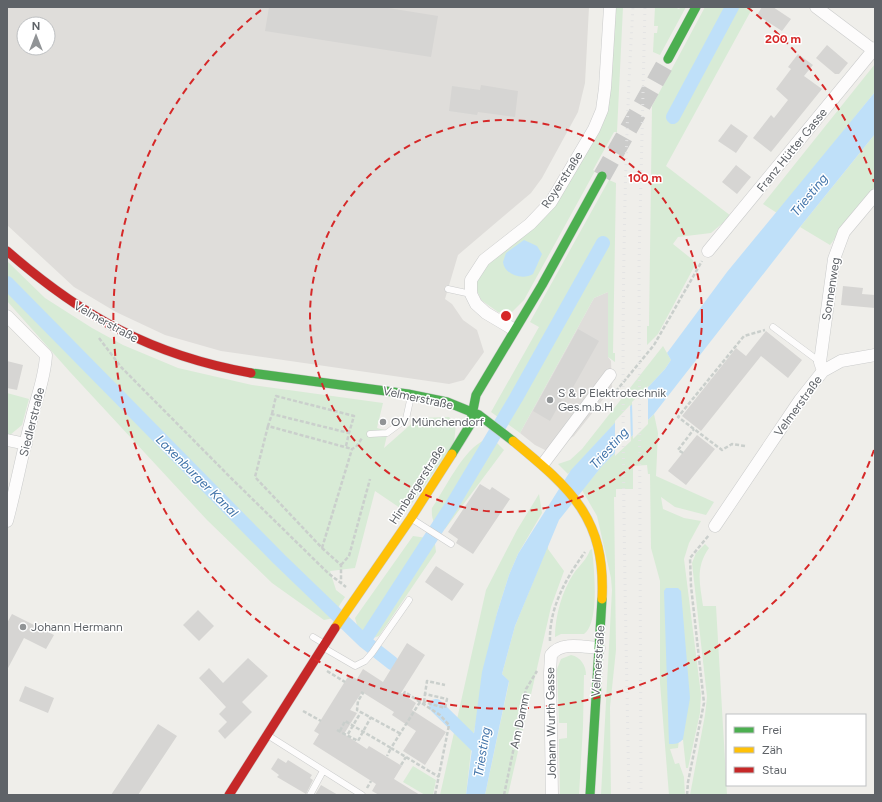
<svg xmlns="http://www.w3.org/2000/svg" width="882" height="802" viewBox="0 0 882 802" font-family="Figtree,sans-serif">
<rect width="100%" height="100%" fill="#efeeea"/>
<path fill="#dfddda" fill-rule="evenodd" d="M7,7H589L585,83L578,112L542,178L531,193L458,255L445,299L452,304L463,320L477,330L484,352L464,380L449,384L221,351L165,335L116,312L74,287L7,225ZM24,24H48V48H24Z
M608,292V357L611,361L612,388L574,436L549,452L535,445L520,433L594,298Z"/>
<path fill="#d8ebd6" d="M614,7H623L617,132H614L593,170L595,171L524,300L512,312L503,314L498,312L481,300L476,288V281L490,262L546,216L604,119Z
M655,7H674L679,9L681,7H686L660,55L653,52L654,33H657L658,26H654Z
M705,7H753L666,166L731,216L711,233L678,237L673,244L693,260L694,267L658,334L647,345V326H649L652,106Z
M875,64V92L777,213L763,204Z
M875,134V186L830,245L800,227Z
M609,180L616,183L613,353H615V362L608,357V292L594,298L520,433L491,412L539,327L530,322Z
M7,261L45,298L92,328L123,345L178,368L252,385L383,403L377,428L388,431L384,448L418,418L449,417L456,424L454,443L406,512L375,491L355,568L330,571L336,590L345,597L339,606L334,618L324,620L272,583L207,520L70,372L7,301Z
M663,346L671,360L665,369L568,474L558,464L570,460L582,449Z
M7,393L29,399L22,425L10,435L7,434Z
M654,414L658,433L656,476L714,502L706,515L675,507L661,497L663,509L684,518L701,521L689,543L684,559L701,695L700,713L688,768H686L683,740H679L678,748L670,749L675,764L679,763L684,777L685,795H669L660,683V581L651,548L650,474H648L647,465L633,466V489H616V497H614L616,650L610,707L611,795H601L612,590L611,578L597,516L582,490L602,466Z
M485,440L495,441L504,450L445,529C434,527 431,519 432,508C445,489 464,448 485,440Z
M539,494L542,513L518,554L509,575L497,613L472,742L466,795H440L486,590L517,530Z
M413,536L427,538L435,544L436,552L379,636L370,639L359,632L355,618Z
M705,544L709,548C695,568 700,584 703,606H716L727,795H690L705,715L707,697L692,563L696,553Z
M548,545V549L564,571L551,607L508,795H485L509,682L502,674L515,626Z
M592,549C594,567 600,623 584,634H561L555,637C555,616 562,591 574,573C579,566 587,559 590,550Z
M571,655C581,657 586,666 586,675H584L583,726L579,795H560L559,739L567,738V723H559L557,669L561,659Z
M413,766L436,780L433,795H425L403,782Z"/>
<path fill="#bfe0f9" d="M875,92V134L800,227L654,414L602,466L559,520L515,626L502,674L509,681L485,795H466L482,672L497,613L509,575L518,554L571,470L665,369L671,360L667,353L727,272Z
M524,240L537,246L542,254L533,274C522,281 504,274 503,262L506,253Z
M666,588H678L681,591L690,698L683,739C679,744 675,744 669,744L664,591Z"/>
<path fill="#efeeea" d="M648,386V424L633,439L632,402Z
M630,405L631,441L615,456V421Z"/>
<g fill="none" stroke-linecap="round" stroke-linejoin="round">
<path stroke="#bfe0f9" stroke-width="14" d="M673,117L732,7
M7,283L279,559L364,641L392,663
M364,641L452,505L516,398L603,243
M436,706L483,752"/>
</g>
<path fill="#d6d5d3" d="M269,7H382L438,16L431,57L265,31Z
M762,7H773L791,19L782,31L757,15Z
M827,45L848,63L839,74H835L816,58Z
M798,54L813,65L804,76L822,89L771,152L753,138L771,115L774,118L788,100L776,89L791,69L788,67Z
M481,85L518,91L515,117L478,112L477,115L449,111L452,86L480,90Z
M731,124L748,136L736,153L718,141Z
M736,165L751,177L737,194L722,182Z
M843,286L863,288L862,294L875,295V308L841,305Z
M578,329L599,341L571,391L568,389L550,421L533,411Z
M766,331L802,360L788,378L761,356L701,431L682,416L736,348L746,356Z
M7,361L23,365L17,390L7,388Z
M697,435L715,449L686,485L668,471Z
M480,484L490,490L492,487L510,499L473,554L456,543L458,539L448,532Z
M436,566L464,584L452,601L425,582Z
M198,610L214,626L199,641L183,625Z
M12,614L54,635L46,649L24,638L7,670V623Z
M407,643L425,655L401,693L416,703L412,710L446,732L425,765L403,751L416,731L392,715L394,712L362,692L350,710L357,713L344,734L367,749L369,746L402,766L394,779L420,795H379L372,791L376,784L313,744L319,734L314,731L349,675L357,679L363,669L383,682Z
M248,658L268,676L242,702L252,712L225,739L218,731L227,722L219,714L226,707L199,678L209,668L223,683Z
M25,686L54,698L48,713L19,701Z
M158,724L177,736L138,795H111Z
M278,758L286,763L288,760L312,775L310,778L313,780L306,794L277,777L279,775L271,769Z
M321,785L338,795H315Z"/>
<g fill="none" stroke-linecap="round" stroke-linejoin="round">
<path stroke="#cbcbca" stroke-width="18" stroke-dasharray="18 9" stroke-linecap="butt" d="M602,176L668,59"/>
<defs>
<path id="lane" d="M448,289L471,294
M773,327L820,362
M370,434L387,433L406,419L411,396
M412,519L451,544
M313,637L323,643
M324,648L355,666L365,661L372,653L409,600
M269,736L362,795
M310,795L323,771"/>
<path id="street" d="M816,7L873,50
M708,251L875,48
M7,316L46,355C45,378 36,399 31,421C22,454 16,488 7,521
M513,329L486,313L476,304L471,294V280L484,260L530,224L551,202L594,129L602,110L605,88L610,7
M823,371L820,362L834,259L844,232L875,195
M7,440L26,444
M543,464L610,375
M715,526L800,400L823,371L841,361L875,355
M552,795L550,673L551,655C561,641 584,647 599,648"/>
<path id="fast" d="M668,59L696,7
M251,373L408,394L447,402L479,415L513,441
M452,454L470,425L476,395L542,285L602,176
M590,795L602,599"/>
<path id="slow" d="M513,441C571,489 606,518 602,599
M335,628L411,518L452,454"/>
<path id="jam" d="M7,251C83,317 151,355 251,373
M229,795L335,628"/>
</defs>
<use href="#lane" stroke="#cbcccc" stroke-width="7"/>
<use href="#street" stroke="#cbcccc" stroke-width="13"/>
<use href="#fast" stroke="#cacacb" stroke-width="10"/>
<use href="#slow" stroke="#cacacb" stroke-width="10"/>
<use href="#jam" stroke="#cacacb" stroke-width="10"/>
<path stroke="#cacfcc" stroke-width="2.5" stroke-dasharray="4 2" stroke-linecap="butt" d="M99,338L121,367L232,479L328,573L346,587
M612,396L654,345L702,261
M272,414L276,396L354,416L349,433
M268,426L255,477L322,548L341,565V583
M346,446L349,433L272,414L268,426L352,449
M745,446L732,444L722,450L678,417L744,336L765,330
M683,453L678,450L694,429
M322,548L352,449L356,447L362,438
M341,565L349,556L370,479
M550,641C549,608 566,578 585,552
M327,671L345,682
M361,692L363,693L358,701L357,710L401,734
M403,695L405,692L440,715L449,725L435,795
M420,702L391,748L439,777
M424,702L425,694
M424,704V702L445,708L447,699L425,694L427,681L445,685
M303,711L321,721
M337,730L358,741L371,717
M340,731L345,721L391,748L387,756
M348,734L361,712
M401,765L406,757
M367,788L371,781
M504,795L526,689L537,671
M687,795L688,782L704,703L691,586L690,558L709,535"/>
<use href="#lane" stroke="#fdfcfc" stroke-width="6"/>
<use href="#street" stroke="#fdfcfc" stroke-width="12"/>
<use href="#fast" stroke="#4caf50" stroke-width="9"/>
<use href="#slow" stroke="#ffc107" stroke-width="9"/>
<use href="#jam" stroke="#c62828" stroke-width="9"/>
<path stroke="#e4e4e4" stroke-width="3" stroke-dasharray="1 5" stroke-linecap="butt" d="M629,795C624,532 617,270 633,7
M641,795L639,264L645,7"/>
</g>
<g fill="none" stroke="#d62828" stroke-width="2" stroke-dasharray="7 5">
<circle cx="506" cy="316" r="196"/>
<path d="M874 450A392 392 0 1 1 265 7M747 7A392 392 0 0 1 874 182"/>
</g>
<g fill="#919496" stroke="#fff" stroke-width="1.5">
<circle cx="550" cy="400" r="4"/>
<circle cx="383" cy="422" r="4"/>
<circle cx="23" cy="627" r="4"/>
</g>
<g text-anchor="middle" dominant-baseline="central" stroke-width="3" stroke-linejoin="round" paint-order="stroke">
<g font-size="12" fill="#5f6368" stroke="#fff">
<text transform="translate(792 150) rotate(-51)">Franz Hütter Gasse</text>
<text transform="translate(562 180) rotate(-57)">Royerstraße</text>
<text transform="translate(831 289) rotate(-81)">Sonnenweg</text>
<text transform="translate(106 322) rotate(29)">Velmerstraße</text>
<text transform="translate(418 398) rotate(12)">Velmerstraße</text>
<text transform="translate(798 406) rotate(-54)">Velmerstraße</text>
<text transform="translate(32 422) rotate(-76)">Siedlerstraße</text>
<text transform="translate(417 485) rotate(-57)">Himbergerstraße</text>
<text transform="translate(598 661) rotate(-86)">Velmerstraße</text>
<text transform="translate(520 721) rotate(-78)">Am Damm</text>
<text transform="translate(551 723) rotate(-91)">Johann Wurth Gasse</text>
</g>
<g font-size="12" fill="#5f6368" stroke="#fff" text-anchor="start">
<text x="558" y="393">S &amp; P Elektrotechnik<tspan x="558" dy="14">Ges.m.b.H</tspan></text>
<text x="391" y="422">OV Münchendorf</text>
<text x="31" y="627">Johann Hermann</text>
</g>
<g font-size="13" font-style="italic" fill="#4174aa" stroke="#fff">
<text transform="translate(809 195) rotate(-51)">Triesting</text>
<text transform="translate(609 448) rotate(-48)">Triesting</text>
<text transform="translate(197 476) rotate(45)">Laxenburger Kanal</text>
<text transform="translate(482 752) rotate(-81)">Triesting</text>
</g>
</g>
<circle cx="506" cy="316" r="6" fill="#d62828" stroke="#fff" stroke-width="2"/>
<g font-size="12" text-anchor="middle" font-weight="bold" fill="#d62828" stroke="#fff" stroke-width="3" stroke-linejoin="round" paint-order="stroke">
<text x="783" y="43">200 m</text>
<text x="645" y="182">100 m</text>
</g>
<rect width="882" height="802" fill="none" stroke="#5f6368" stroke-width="16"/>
<rect x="726" y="714" width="140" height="72" fill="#ffffff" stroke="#bfc1c3"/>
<rect x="734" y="727" width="20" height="6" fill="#4caf50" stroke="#bfc1c3"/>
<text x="762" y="734" font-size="12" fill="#5f6368">Frei</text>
<rect x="734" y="747" width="20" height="6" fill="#ffc107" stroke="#bfc1c3"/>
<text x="762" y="754" font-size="12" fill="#5f6368">Zäh</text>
<rect x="734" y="767" width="20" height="6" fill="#c62828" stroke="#bfc1c3"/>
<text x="762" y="774" font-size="12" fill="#5f6368">Stau</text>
<g transform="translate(36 36)"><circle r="19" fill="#ffffff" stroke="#bfc1c3"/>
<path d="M0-3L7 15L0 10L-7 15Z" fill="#919496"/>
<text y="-6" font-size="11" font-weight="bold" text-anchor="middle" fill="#5f6368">N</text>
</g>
</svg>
